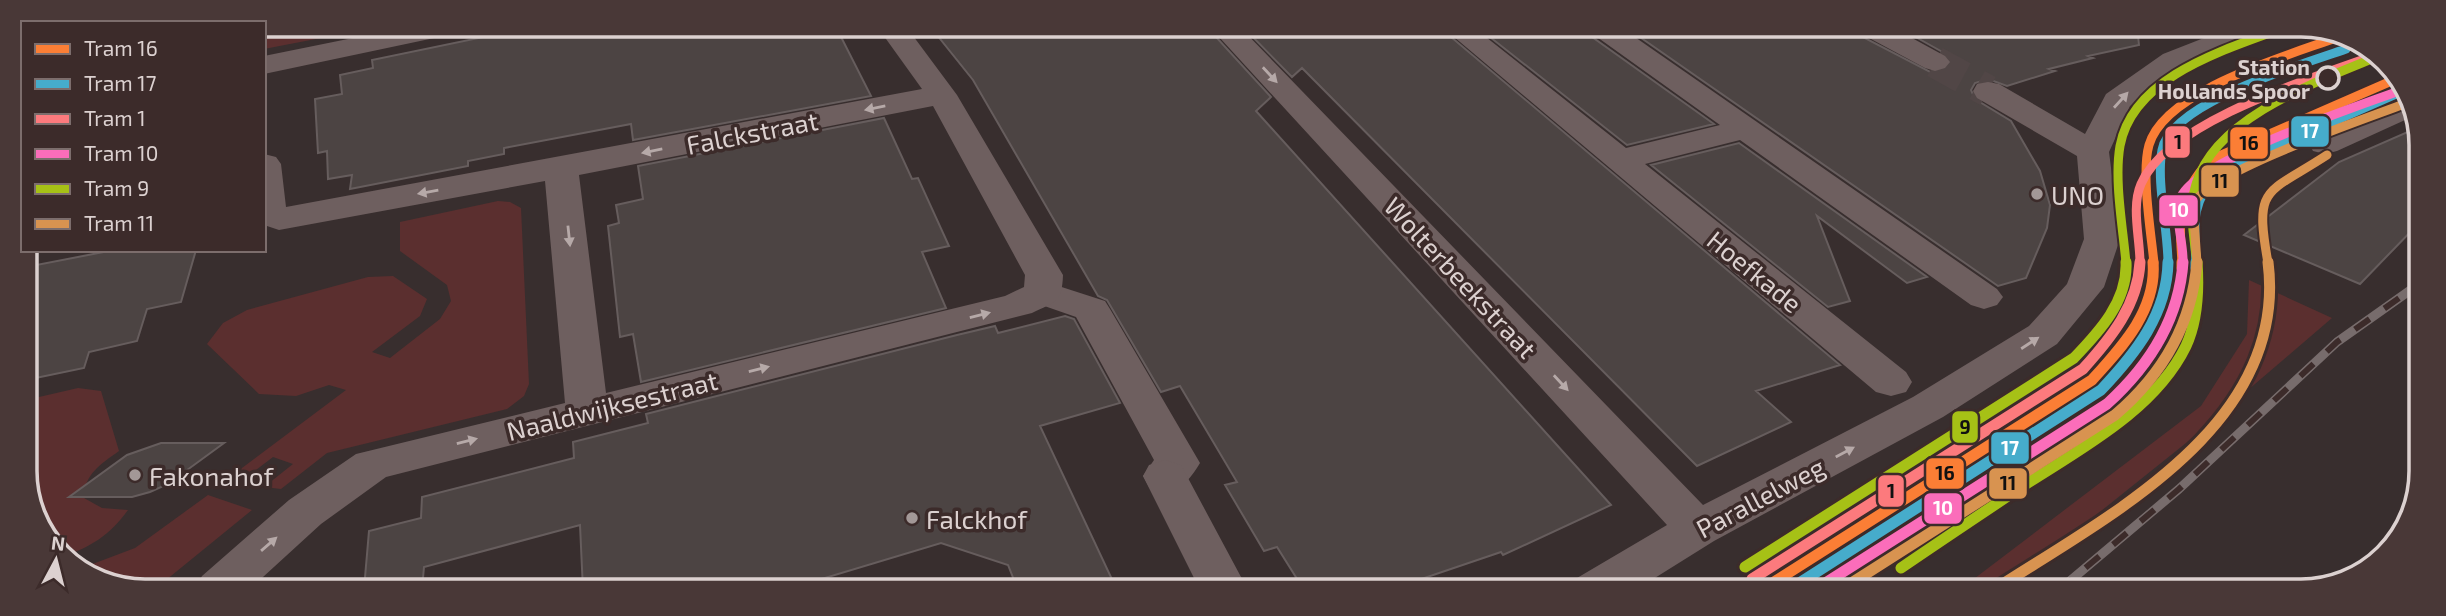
<svg xmlns="http://www.w3.org/2000/svg" width="2446" height="616" viewBox="0 0 2446 616" font-family="'Exo 2',sans-serif">
<rect width="100%" height="100%" fill="#382e2e"/>
<path fill="#5b2f2f" d="M306,25H320L321,38L264,49V33Z
M498,201L510,202L521,208L529,384L524,396L507,409L327,453L281,489L264,487L293,464L273,457L243,480L238,471L346,390L329,385L296,396L259,394L207,344L223,323L247,310L368,277L393,276L427,299L420,316L372,352L390,358L440,319L451,301L447,285L400,251V222Z
M2249,280L2332,318L2186,443L2001,591H1958L2201,406L2247,334Z
M78,388L101,391L119,451C101,464 84,474 84,498L102,508L128,510C110,535 91,547 62,557L27,495L26,400Z
M208,495L252,510L155,589H121L82,568L135,548Z"/>
<path fill="#4c4443" stroke="#665d5d" stroke-width="2" d="M542,25H751L753,28L767,25H835L871,96L633,140L631,124L504,148V154L468,161V166L350,189L352,175L328,179L327,151L318,153L315,99L342,94L340,75L373,68L372,60Z
M929,25L1206,26L1271,97L1256,111L1611,505L1503,555L1501,552L1389,590H1304L1277,547L1264,551L1225,485L1237,482L1180,386L1161,392L1107,300L1098,296L973,80Z
M1242,26H1438L1840,365L1756,391L1791,422L1697,466L1302,68L1292,77Z
M1476,26H1584L1588,34L1714,124L1627,145Z
M1624,26H1852L1857,34L1934,74L1947,70L1952,60L1946,54L1896,26L2137,27L2139,45L2088,56L2093,58L2049,69L2055,71L2007,86L1988,79L1975,83L1971,90L1975,99L2011,121L2040,171L2050,205L2047,228L2026,278L1998,286Z
M884,118L912,179L918,178L949,246L922,252L946,308L641,382L633,334L620,337L608,226L619,223L616,205L643,199L638,166Z
M2419,127V223L2360,284L2244,235L2339,162Z
M1739,143L1927,277L1907,283L1817,216L1850,301L1828,307L1651,165Z
M114,250H196L181,302L147,309L137,341L89,352L84,368L26,380V267Z
M1065,316L1074,319L1120,403L1040,426L1117,590H1018L1008,565L941,543L785,590H583L580,525L424,567L422,589H364L369,531L421,518L422,497L574,458L573,442L648,423L646,414L957,335L995,326L998,333Z
M161,443H224L168,484L150,492L132,497H69L127,455Z"/>
<g fill="none" stroke-linecap="round" stroke-linejoin="round">
<path stroke="#514646" stroke-width="32" stroke-dasharray="32 16" stroke-linecap="butt" d="M1935,62L1988,91"/>
<path fill="#6e5f5f" fill-rule="evenodd" d="M1441,26H1472L1626,148L1720,125L1590,32L1586,26H1619L1997,289L2003,297L1997,305L1984,309L1971,305L1740,140L1645,164L1906,372L1912,382L1906,392L1891,396L1876,392Z
M2407,98L2416,115L2337,151L2325,154L2313,151L2309,144L2313,137Z
M1043,281L1105,301L1110,309L1200,463C1186,486 1176,495 1149,487L1143,476L1154,460L1076,317L1030,301L1024,293L1030,285Z"/>
<path fill="#6e5f5f" fill-rule="evenodd" d="M417,25H472L468,31L458,33L264,74V56Z
M876,25H905L957,95L1063,275C1062,303 1055,302 1032,313L386,477L321,524L250,589H195L202,576L289,500L356,454L565,403L545,181L279,230L264,225V154L276,157L281,164L286,207L922,89ZM933,106L1025,275L1024,287L1005,296L606,393L579,175Z
M1209,26H1239L1703,505L1913,397L2029,326L2067,284L2084,239L2077,156L1977,98L1973,91L1977,84L1988,82L1999,84L2085,134L2106,94L2163,54L2232,27H2271L2267,33L2183,66L2130,106L2109,152L2120,239L2104,287L2057,344L1943,417L1714,541L1634,591H1570L1577,578L1667,525Z
M1854,26H1890L1945,56L1950,62L1945,68L1935,71L1925,68L1858,32Z
M1165,460L1181,465L1248,590H1200L1143,476L1149,465Z"/>
<defs>
<path id="rail" d="M2058,591L2179,489L2337,342L2419,284"/>
</defs>
<use href="#rail" stroke="#776c6c" stroke-width="9"/>
<use href="#rail" stroke="#3c2b2a" stroke-width="6" stroke-dasharray="18" stroke-linecap="butt"/>
<defs>
<path id="tram-1-far1" d="M2154,263C2151,233 2141,173 2149,145C2165,89 2291,55 2341,36
M2182,263C2179,217 2177,196 2210,160L2396,79"/>
<path id="tram-1" d="M2182,262V268
M1760,591L2092,380C2122,347 2157,310 2153,262"/>
<path id="tram-2-far1" d="M2168,263C2168,229 2156,182 2162,150C2171,102 2304,64 2346,49
M2196,263C2194,224 2190,204 2218,172L2401,92"/>
<path id="tram-2" d="M2196,262V268
M1787,591L2101,390C2136,353 2167,314 2168,262"/>
<path id="tram-3-far1" d="M2140,263C2140,238 2131,207 2141,184C2167,122 2315,77 2376,55"/>
<path id="tram-3" d="M1752,579L2083,369C2111,338 2138,305 2140,262"/>
<path id="tram-4-far1" d="M2183,263C2184,242 2174,220 2180,199C2192,161 2359,106 2399,91"/>
<path id="tram-4" d="M1813,591L2107,404C2149,366 2179,319 2183,262"/>
<path id="tram-5-far1" d="M2126,263C2123,228 2114,180 2120,146C2133,75 2228,49 2286,27
M2197,263C2194,237 2188,210 2196,184C2215,117 2321,80 2379,56"/>
<path id="tram-5" d="M1745,567L2074,358C2099,332 2128,301 2126,262
M1901,568C1939,542 1978,516 2017,490C2076,451 2154,412 2186,346C2198,320 2199,290 2197,262"/>
<path id="tram-6-far1" d="M2197,263L2193,205C2204,173 2368,118 2404,104
M2268,263C2254,184 2266,195 2327,155"/>
<path id="tram-6" d="M1839,591L2115,415C2162,375 2192,324 2197,262
M1992,591C2107,516 2289,426 2268,262"/>
</defs>
<use href="#tram-1-far1" stroke="#3c2b2a" stroke-width="13"/>
<use href="#tram-1" stroke="#3c2b2a" stroke-width="17"/>
<use href="#tram-2-far1" stroke="#3c2b2a" stroke-width="13"/>
<use href="#tram-2" stroke="#3c2b2a" stroke-width="17"/>
<use href="#tram-3-far1" stroke="#3c2b2a" stroke-width="13"/>
<use href="#tram-3" stroke="#3c2b2a" stroke-width="17"/>
<use href="#tram-4-far1" stroke="#3c2b2a" stroke-width="13"/>
<use href="#tram-4" stroke="#3c2b2a" stroke-width="17"/>
<use href="#tram-5-far1" stroke="#3c2b2a" stroke-width="13"/>
<use href="#tram-5" stroke="#3c2b2a" stroke-width="17"/>
<use href="#tram-6-far1" stroke="#3c2b2a" stroke-width="13"/>
<use href="#tram-6" stroke="#3c2b2a" stroke-width="17"/>
<use href="#tram-1-far1" stroke="#fb7e35" stroke-width="9"/>
<use href="#tram-1" stroke="#fb7e35" stroke-width="11"/>
<use href="#tram-2-far1" stroke="#46accb" stroke-width="9"/>
<use href="#tram-2" stroke="#46accb" stroke-width="11"/>
<use href="#tram-3-far1" stroke="#fc7a7d" stroke-width="9"/>
<use href="#tram-3" stroke="#fc7a7d" stroke-width="11"/>
<use href="#tram-4-far1" stroke="#fb6dba" stroke-width="9"/>
<use href="#tram-4" stroke="#fb6dba" stroke-width="11"/>
<use href="#tram-5-far1" stroke="#a6c116" stroke-width="9"/>
<use href="#tram-5" stroke="#a6c116" stroke-width="11"/>
<use href="#tram-6-far1" stroke="#d89350" stroke-width="9"/>
<use href="#tram-6" stroke="#d89350" stroke-width="11"/>
</g>
<defs><path id="oneway-solid" d="M-6-.8H1V-3.2L6.5 0L1 3.2V.8H-6Z" transform="scale(1.75)"/></defs>
<g fill="#b6a9a8">
<use href="#oneway-solid" transform="translate(1270 75) rotate(47)"/>
<use href="#oneway-solid" transform="translate(2121 100) rotate(-48)"/>
<use href="#oneway-solid" transform="translate(875 108) rotate(169)"/>
<use href="#oneway-solid" transform="translate(652 151) rotate(169)"/>
<use href="#oneway-solid" transform="translate(428 192) rotate(170)"/>
<use href="#oneway-solid" transform="translate(569 236) rotate(84)"/>
<use href="#oneway-solid" transform="translate(980 315) rotate(-14)"/>
<use href="#oneway-solid" transform="translate(2030 343) rotate(-33)"/>
<use href="#oneway-solid" transform="translate(759 369) rotate(-14)"/>
<use href="#oneway-solid" transform="translate(1561 383) rotate(47)"/>
<use href="#oneway-solid" transform="translate(467 441) rotate(-14)"/>
<use href="#oneway-solid" transform="translate(1845 452) rotate(-28)"/>
<use href="#oneway-solid" transform="translate(269 544) rotate(-41)"/>
</g>
<circle fill="#3c2b2a" stroke="#dcd1d0" stroke-width="3.5" cx="2328" cy="78" r="11"/>
<g fill="#a39897" stroke="#3c2b2a" stroke-width="2.5">
<circle cx="2037" cy="194" r="7"/>
<circle cx="135" cy="475" r="7"/>
<circle cx="912" cy="518" r="7"/>
</g>
<g text-anchor="middle" dominant-baseline="central" stroke-width="7" stroke-linejoin="round" paint-order="stroke">
<g font-size="21" font-weight="bold" fill="#dcd1d0" stroke="#3c2b2a" text-anchor="end">
<text x="2310" y="66">Station<tspan x="2310" dy="24">Hollands Spoor</tspan></text>
</g>
<g font-size="26" fill="#dcd1d0" stroke="#3c2b2a">
<text transform="translate(752 132) rotate(-11)">Falckstraat</text>
<text transform="translate(1755 271) rotate(39)">Hoefkade</text>
<text transform="translate(1461 277) rotate(47)">Wolterbeekstraat</text>
<text transform="translate(612 405) rotate(-14)">Naaldwijksestraat</text>
<text transform="translate(1760 497) rotate(-28)">Parallelweg</text>
</g>
<g font-size="26" fill="#dcd1d0" stroke="#3c2b2a" text-anchor="start">
<text x="2051" y="194">UNO</text>
<text x="149" y="475">Fakonahof</text>
<text x="926" y="518">Falckhof</text>
</g>
</g>
<path d="M0 0H2446V616H0ZM145 37H2301A108 108 0 0 1 2409 145V471A108 108 0 0 1 2301 579H145A108 108 0 0 1 37 471V145A108 108 0 0 1 145 37Z" fill="#493837" fill-rule="evenodd"/>
<path fill="none" stroke="#dcd1d0" stroke-width="3.5" d="M145 37H2301A108 108 0 0 1 2409 145V471A108 108 0 0 1 2301 579H145A108 108 0 0 1 37 471V145A108 108 0 0 1 145 37Z"/>
<g stroke="#3c2b2a" stroke-width="2.5">
<rect x="2290" y="115" width="40" height="33" rx="7" fill="#46accb"/>
<rect x="2164" y="125" width="27" height="34" rx="7" fill="#fc7a7d"/>
<rect x="2229" y="126" width="40" height="34" rx="7" fill="#fb7e35"/>
<rect x="2200" y="164" width="40" height="34" rx="7" fill="#d89350"/>
<rect x="2158" y="194" width="41" height="33" rx="7" fill="#fb6dba"/>
<rect x="1951" y="410" width="28" height="34" rx="7" fill="#a6c116"/>
<rect x="1990" y="431" width="40" height="34" rx="7" fill="#46accb"/>
<rect x="1925" y="457" width="40" height="33" rx="7" fill="#fb7e35"/>
<rect x="1988" y="467" width="40" height="33" rx="7" fill="#d89350"/>
<rect x="1877" y="474" width="28" height="34" rx="7" fill="#fc7a7d"/>
<rect x="1923" y="492" width="40" height="33" rx="7" fill="#fb6dba"/>
</g>
<g font-size="19" text-anchor="middle" font-weight="bold" fill="#fff">
<text x="2310" y="138">17</text>
<text x="2179" y="217">10</text>
<text x="2010" y="455">17</text>
<text x="1943" y="515">10</text>
</g>
<g font-size="19" text-anchor="middle" font-weight="bold" fill="#111">
<text x="2178" y="149">1</text>
<text x="2249" y="150">16</text>
<text x="2220" y="188">11</text>
<text x="1965" y="434">9</text>
<text x="1945" y="480">16</text>
<text x="2008" y="490">11</text>
<text x="1891" y="498">1</text>
</g>
<rect x="21" y="21" width="245" height="231" fill="#3c2b2a" stroke="#7c6d6c" stroke-width="2"/>
<rect x="35" y="44" width="35" height="10" fill="#fb7e35" stroke="#7c6d6c" stroke-width="2"/>
<text x="84" y="56" font-size="21" fill="#dcd1d0">Tram 16</text>
<rect x="35" y="79" width="35" height="10" fill="#46accb" stroke="#7c6d6c" stroke-width="2"/>
<text x="84" y="91" font-size="21" fill="#dcd1d0">Tram 17</text>
<rect x="35" y="114" width="35" height="10" fill="#fc7a7d" stroke="#7c6d6c" stroke-width="2"/>
<text x="84" y="126" font-size="21" fill="#dcd1d0">Tram 1</text>
<rect x="35" y="149" width="35" height="10" fill="#fb6dba" stroke="#7c6d6c" stroke-width="2"/>
<text x="84" y="161" font-size="21" fill="#dcd1d0">Tram 10</text>
<rect x="35" y="184" width="35" height="10" fill="#a6c116" stroke="#7c6d6c" stroke-width="2"/>
<text x="84" y="196" font-size="21" fill="#dcd1d0">Tram 9</text>
<rect x="35" y="219" width="35" height="10" fill="#d89350" stroke="#7c6d6c" stroke-width="2"/>
<text x="84" y="231" font-size="21" fill="#dcd1d0">Tram 11</text>
<g transform="translate(56 560) rotate(7)" stroke="#3c2b2a" stroke-width="5" paint-order="stroke">
<path d="M0-5L12 26L0 18L-12 26Z" fill="#dcd1d0"/>
<text y="-10" font-size="19" font-weight="bold" text-anchor="middle" fill="#dcd1d0">N</text>
</g>
</svg>
